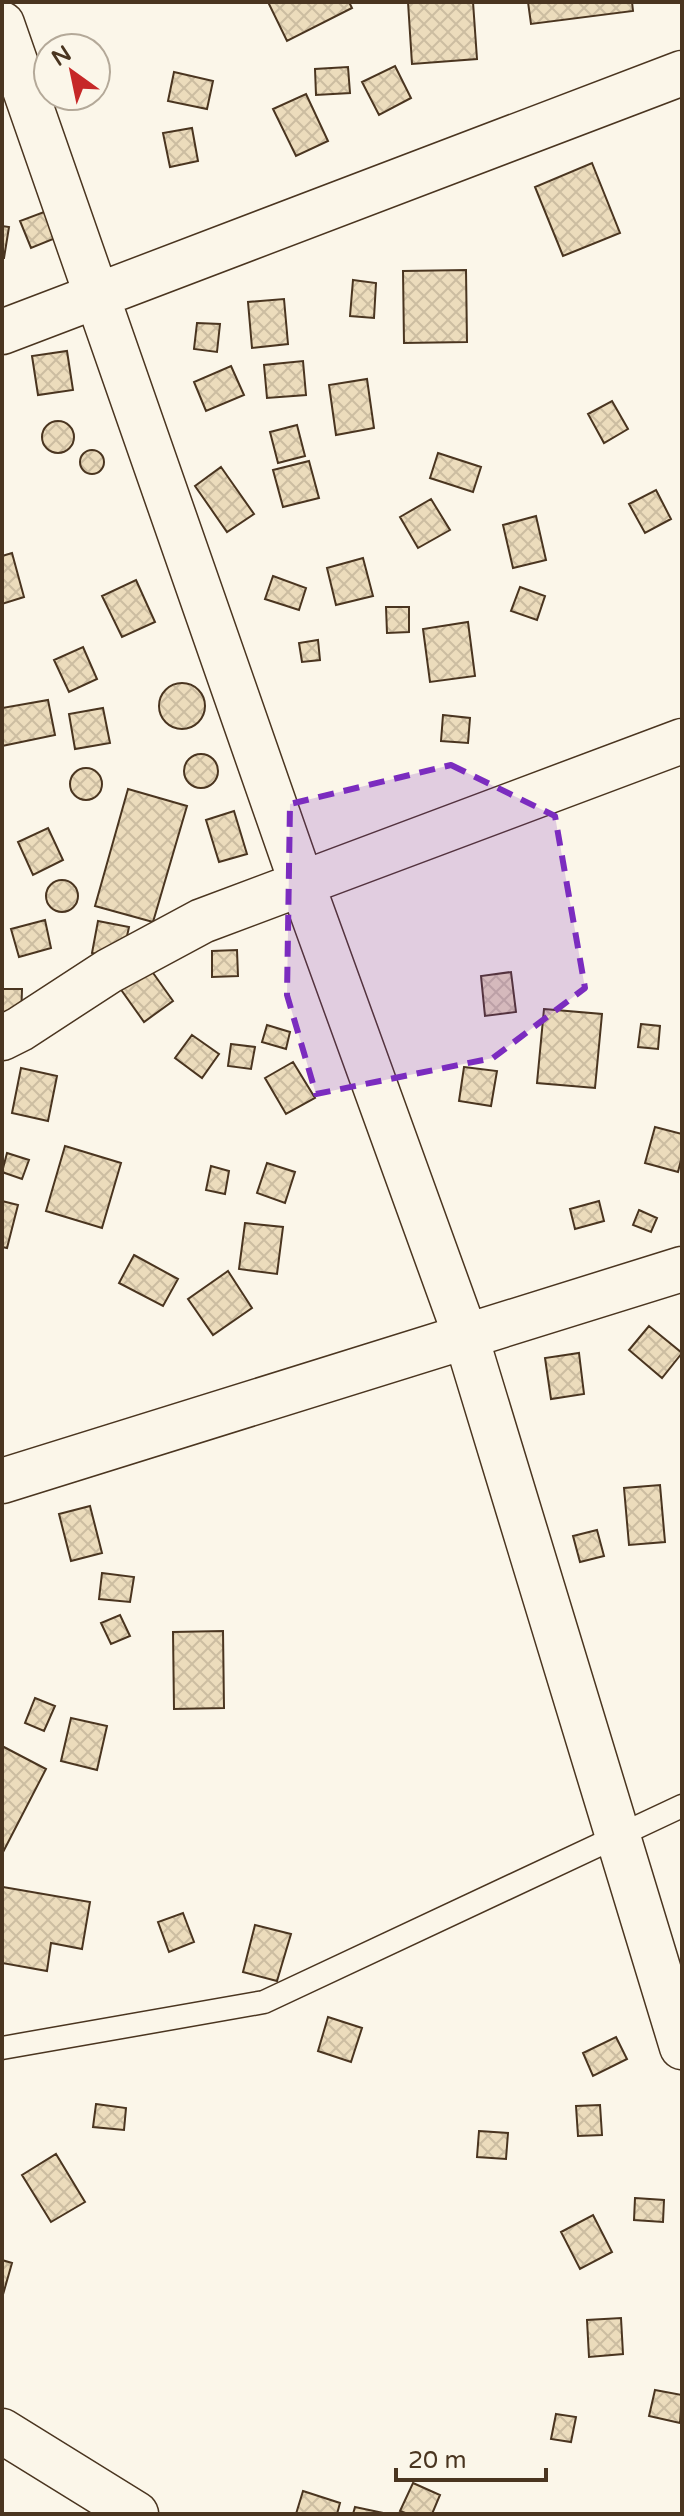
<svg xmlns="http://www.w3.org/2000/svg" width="684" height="2516" viewBox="0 0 684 2516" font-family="'Varela Round',sans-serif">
<defs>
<pattern id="building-cross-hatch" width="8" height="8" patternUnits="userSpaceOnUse" patternTransform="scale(2)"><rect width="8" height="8" fill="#ecdcbc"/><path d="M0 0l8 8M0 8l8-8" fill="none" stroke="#ccbda1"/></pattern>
</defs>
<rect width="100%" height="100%" fill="#fbf6e9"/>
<path fill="url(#building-cross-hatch)" stroke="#4a3520" stroke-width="2" d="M268,2H349L352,8L287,41Z
M408,2H473L477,59L412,64Z
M528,2H632L633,11L531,24Z
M395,66L411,98L379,115L362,82Z
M348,67L350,93L316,95L315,69Z
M174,72L213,81L207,109L168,101Z
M306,94L328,141L296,156L273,109Z
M192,128L198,161L170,167L163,133Z
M592,163L620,233L563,256L535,187Z
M52,209L63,235L31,248L20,221Z
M2,226L9,227L4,258H2Z
M466,270L467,342L404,343L403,271Z
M353,280L376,283L374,318L350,316Z
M284,299L288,344L252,348L248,302Z
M197,323L220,324L217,352L194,349Z
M67,351L73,390L38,395L32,356Z
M303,361L306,395L267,398L264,365Z
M231,366L244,395L206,411L194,382Z
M367,379L374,428L336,435L329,385Z
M612,401L628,429L604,443L588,414Z
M42 437a16 16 0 1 1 32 0a16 16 0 1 1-32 0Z
M297,425L305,456L278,463L270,432Z
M80 462a12 12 0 1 1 24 0a12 12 0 1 1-24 0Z
M438,453L481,467L473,492L430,478Z
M309,461L319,498L283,507L273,470Z
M221,467L254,514L227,532L195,486Z
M656,490L671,519L645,533L629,504Z
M431,499L450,530L418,548L400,517Z
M536,516L546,560L513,568L503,525Z
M12,553L24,597L2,604V556Z
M363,558L373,596L336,605L327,568Z
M273,576L306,588L299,610L265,599Z
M136,580L155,622L122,637L102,596Z
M520,587L545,596L537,620L511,611Z
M386,607H409V632L387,633Z
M468,622L475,676L430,682L423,629Z
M318,640L320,660L302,662L299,643Z
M83,647L97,679L69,692L54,660Z
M159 706a23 23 0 1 1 46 0a23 23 0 1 1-46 0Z
M48,700L55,735L2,746V708Z
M103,708L110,743L75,749L69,714Z
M443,715L470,718L468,743L441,741Z
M184 771a17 17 0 1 1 34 0a17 17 0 1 1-34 0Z
M70 784a16 16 0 1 1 32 0a16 16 0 1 1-32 0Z
M128,789L187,806L153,922L95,906Z
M234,811L247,854L219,862L206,820Z
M48,828L63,860L33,875L18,842Z
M46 896a16 16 0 1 1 32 0a16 16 0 1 1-32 0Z
M45,920L51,948L19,957L11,929Z
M98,921L129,927L122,959L92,953Z
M237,950L238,976L212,977V951Z
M141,956L173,1001L144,1022L112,977Z
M511,972L516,1012L485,1016L481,976Z
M2,989H22L21,1022L2,1021Z
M544,1009L602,1014L595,1088L537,1083Z
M641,1024L660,1026L658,1049L638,1047Z
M267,1025L290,1032L286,1049L262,1042Z
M192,1035L219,1054L202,1078L175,1058Z
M231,1044L255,1047L251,1069L228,1066Z
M293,1062L315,1098L286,1114L265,1078Z
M464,1067L497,1071L491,1106L459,1101Z
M21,1068L57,1076L48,1121L12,1113Z
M655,1127L682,1134V1156L678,1172L645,1163Z
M65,1146L121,1163L102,1228L46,1211Z
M7,1153L29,1160L22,1179L2,1172Z
M267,1163L295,1172L285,1203L257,1193Z
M211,1166L229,1171L225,1194L206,1190Z
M2,1201L18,1205L7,1248L2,1247Z
M599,1201L604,1221L575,1229L570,1209Z
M639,1210L657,1218L651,1232L633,1225Z
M245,1223L283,1227L277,1274L239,1269Z
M134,1255L178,1279L163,1306L119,1283Z
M228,1271L252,1308L213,1335L188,1299Z
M649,1326L682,1353L662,1378L629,1350Z
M579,1353L584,1394L551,1399L545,1358Z
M660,1485L665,1542L629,1545L624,1488Z
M90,1506L102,1553L71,1561L59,1514Z
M597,1530L604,1556L580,1562L573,1536Z
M102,1573L134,1577L130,1602L99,1599Z
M120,1615L130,1636L111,1644L101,1623Z
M223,1631L224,1708L174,1709L173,1632Z
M35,1698L55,1706L44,1731L25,1723Z
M71,1718L107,1726L97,1770L61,1761Z
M2,1746L46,1769L2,1854Z
M3,1887L90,1902L82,1949L51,1943L47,1971L2,1963Z
M183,1913L194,1942L169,1952L158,1922Z
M255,1925L291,1934L277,1981L243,1972Z
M328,2017L362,2028L351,2062L318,2051Z
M616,2037L627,2059L593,2076L583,2053Z
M96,2104L126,2108L124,2130L93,2127Z
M600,2105L602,2135L578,2136L576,2106Z
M479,2131L508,2133L506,2159L477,2157Z
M56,2154L85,2202L51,2222L22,2175Z
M635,2198L664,2200L663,2222L634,2220Z
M593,2215L612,2252L580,2269L561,2232Z
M2,2260L12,2263L2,2298Z
M621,2318L623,2354L589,2357L587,2320Z
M655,2390L682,2395L680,2423L649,2416Z
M556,2414L576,2417L571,2442L551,2439Z
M413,2483L440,2495L432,2514H408L400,2511Z
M303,2491L340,2503L337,2514H296Z
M355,2507L388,2514H353Z"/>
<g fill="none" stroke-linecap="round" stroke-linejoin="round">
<defs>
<path id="service" d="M2,2048L264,2002L682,1806"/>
<path id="minor" d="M2,24L302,884L466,1337L682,2047
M2,332L682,73
M2,1038L20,1029L109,971L202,921L682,741
M2,1481L682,1269
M2,2431L136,2514"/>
</defs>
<use href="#service" stroke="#4a3520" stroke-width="25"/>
<use href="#minor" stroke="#4a3520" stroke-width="47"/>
<use href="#service" stroke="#fbf6e9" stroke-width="22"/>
<use href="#minor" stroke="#fbf6e9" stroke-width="44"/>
</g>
<path fill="#7b2cbf" fill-opacity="0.2" stroke="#7b2cbf" stroke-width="6" stroke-dasharray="16 10" stroke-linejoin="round" d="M451,765L555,816L585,988L493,1058L316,1094L287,995L290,804Z"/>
<rect width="684" height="2516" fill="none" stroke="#4a3520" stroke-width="8"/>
<g transform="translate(72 72) rotate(327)"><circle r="38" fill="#fbf6e9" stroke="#b4a999" stroke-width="2"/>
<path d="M0-6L14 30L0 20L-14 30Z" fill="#c62828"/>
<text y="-12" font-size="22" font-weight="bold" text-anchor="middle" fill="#4a3520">N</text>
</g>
<path d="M396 2468v12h150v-12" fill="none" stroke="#4a3520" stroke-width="4"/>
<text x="408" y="2468" font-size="24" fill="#4a3520" stroke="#fbf6e9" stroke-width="6" paint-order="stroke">20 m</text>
</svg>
